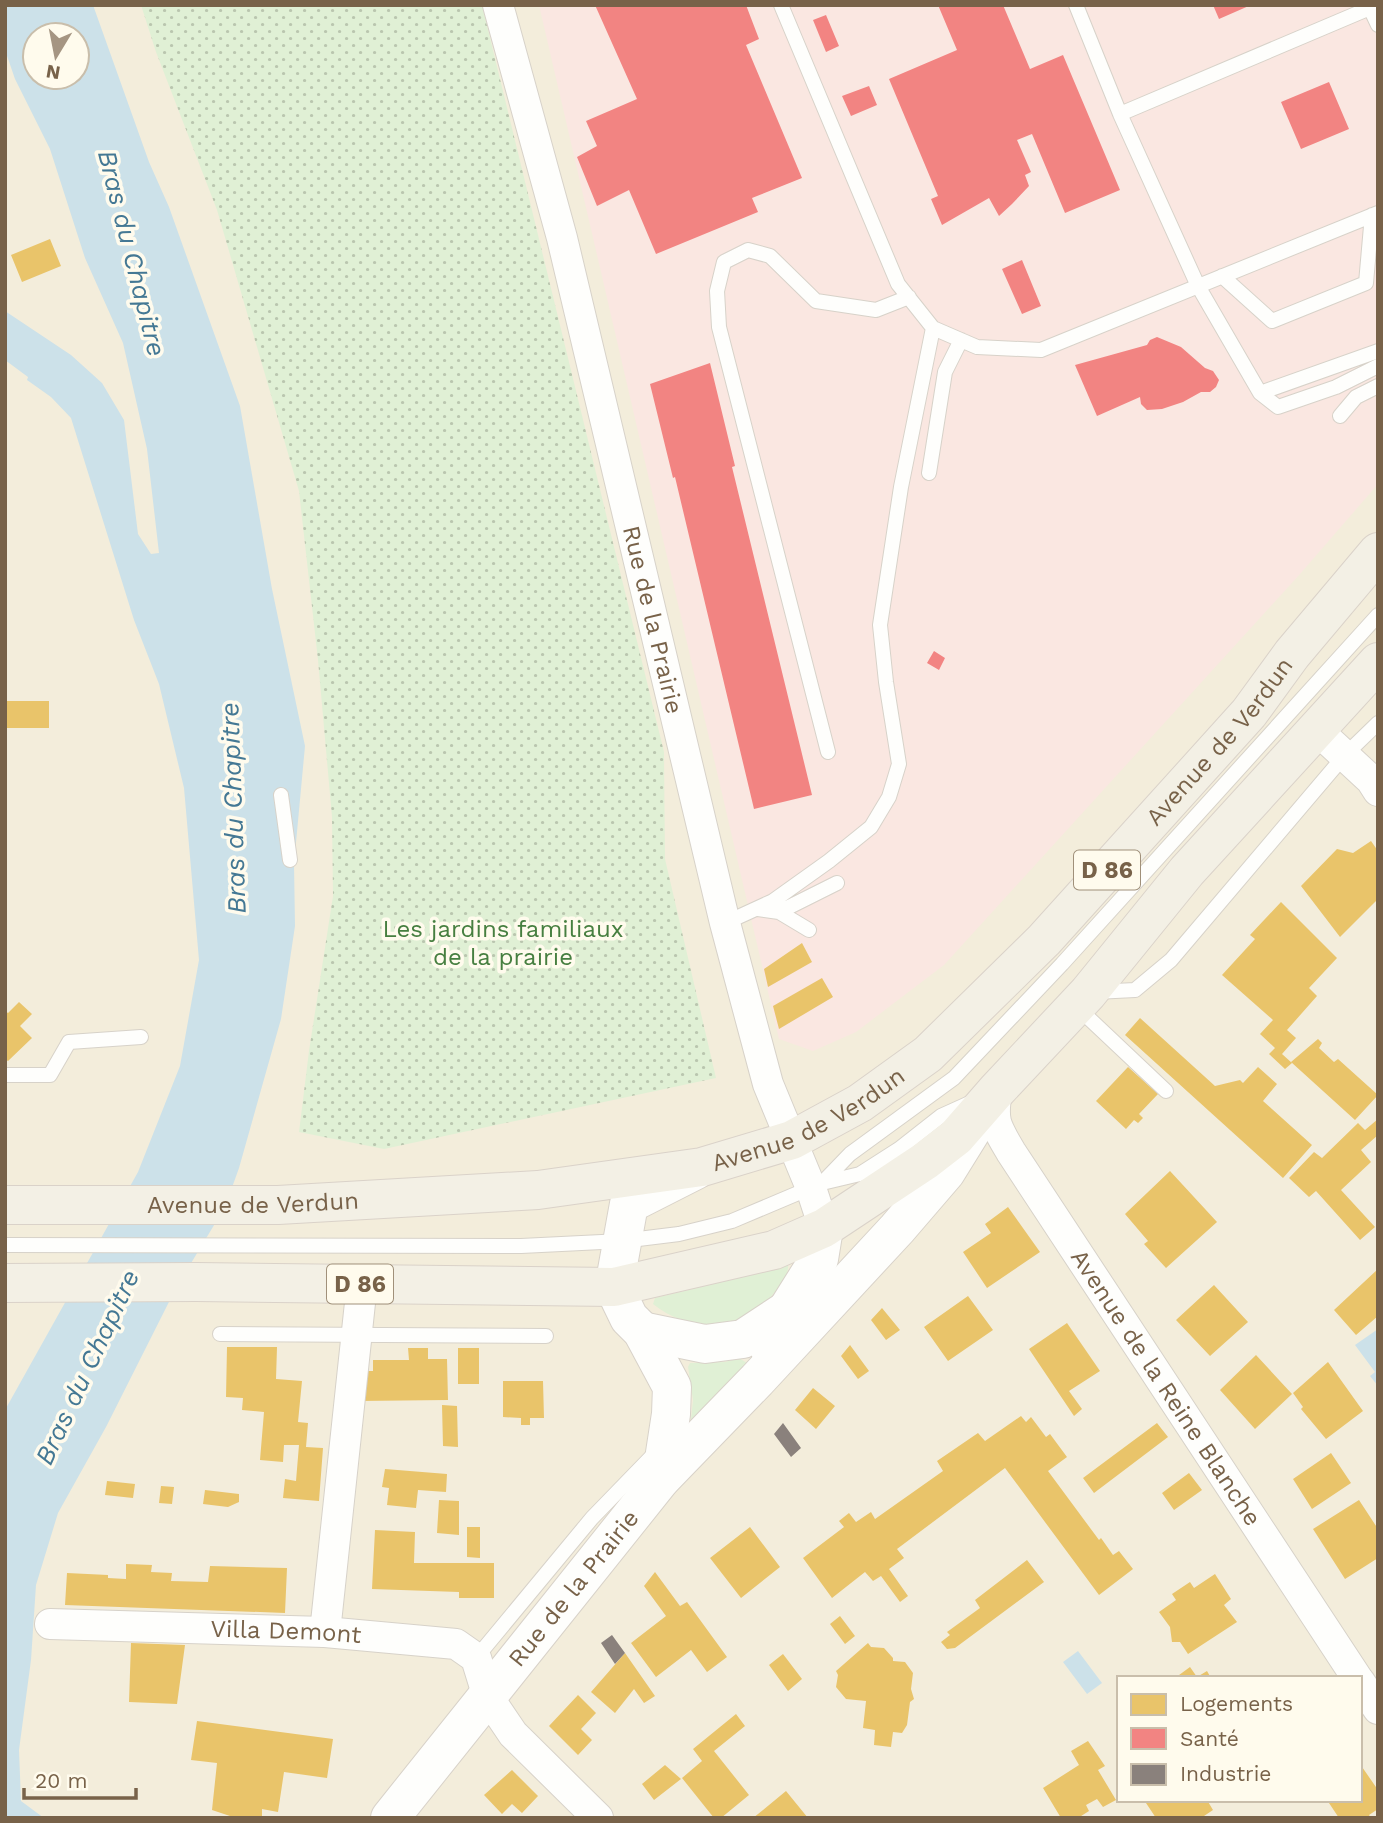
<svg xmlns="http://www.w3.org/2000/svg" width="1383" height="1823" viewBox="0 0 1383 1823" font-family="'Work Sans',sans-serif">
<defs>
<pattern id="garden-dots" width="8" height="8" patternUnits="userSpaceOnUse" patternTransform="scale(1.75)"><rect width="8" height="8" fill="#e0f0d5"/><path d="M2 2h.1M6 6h.1" fill="none" stroke="#bac6af" stroke-width="1.8" stroke-linecap="round"/></pattern>
</defs>
<rect width="100%" height="100%" fill="#f8f5eb"/>
<path fill="#f3eddb" fill-rule="evenodd" d="M5,5H1378V1818H5ZM35,35H77V77H35ZM1119,1678H1360V1800H1119Z"/>
<path fill="#fae7e1" d="M539,5H1378V484L1300,574L944,965L856,1032L813,1051L779,1039Z"/>
<path fill="#e0f0d5" d="M784,1263L788,1265C789,1275 781,1284 774,1293C745,1332 690,1334 653,1304L655,1298L697,1288Z
M739,1358L747,1363L696,1422L691,1419L693,1400L688,1367L690,1363L725,1362Z"/>
<path fill="url(#garden-dots)" d="M141,5H482L664,752L665,859L716,1078L384,1149L299,1132L309,1051L333,896L332,817L318,660L299,491L217,210L156,52Z"/>
<path fill="#cce1e9" fill-rule="evenodd" d="M5,5H93L149,162L169,207L240,406L272,589L305,746L294,864L295,926L281,1019L239,1168L225,1207L176,1288L106,1427L58,1513L36,1585L31,1660L19,1750L21,1801L44,1818H5V1410L138,1172L180,1066L199,960L184,788L159,684L134,620L71,418L51,397L27,380L28,377L5,360V311L71,355L102,383L124,420L138,534L151,554L159,553L147,449L123,343L85,258L50,149L15,79L5,50ZM35,35H77V77H35Z
M1378,1329V1386L1370,1376L1375,1372L1355,1345Z
M1078,1651L1102,1683L1087,1694L1063,1662Z"/>
<path fill="#e9c46a" d="M50,239L61,266L22,282L11,255Z
M5,701H49V728H5Z
M1371,841L1378,851V899L1340,937L1301,886L1337,849L1353,853Z
M1281,902L1337,958L1309,988L1317,996L1287,1030L1296,1038L1282,1054L1292,1063L1285,1069L1269,1054L1275,1048L1260,1034L1273,1020L1222,975L1255,939L1250,935Z
M802,943L812,962L768,987L764,969Z
M822,978L833,997L779,1029L773,1006Z
M19,1002L32,1014L20,1026L32,1038L8,1061L5,1059V1011L8,1013Z
M1140,1018L1215,1086L1240,1080L1243,1083L1258,1067L1277,1084L1263,1101L1312,1145L1283,1178L1125,1035Z
M1318,1039L1322,1043L1319,1048L1334,1062L1338,1059L1378,1095L1355,1120L1291,1062Z
M1128,1067L1158,1094L1139,1114L1143,1118L1138,1123L1134,1120L1126,1129L1096,1101Z
M1378,1119V1135L1361,1150L1371,1162L1341,1190L1375,1227L1360,1240L1316,1191L1309,1197L1289,1178L1314,1152L1322,1158L1358,1123L1365,1130Z
M1170,1171L1217,1222L1166,1268L1144,1244L1148,1241L1125,1214Z
M1008,1207L1040,1252L987,1288L963,1252L991,1233L985,1224Z
M1378,1269V1316L1356,1335L1334,1310Z
M1214,1285L1248,1322L1210,1356L1176,1320Z
M968,1296L993,1330L948,1361L924,1327Z
M882,1308L900,1330L886,1340L871,1320Z
M1067,1323L1100,1371L1069,1391L1082,1409L1074,1416L1029,1349Z
M850,1345L869,1371L858,1379L841,1356Z
M227,1347H277L276,1379L302,1381L298,1422L308,1423L306,1447L323,1448L319,1501L283,1498L285,1479L296,1481L299,1445H284L283,1462L260,1460L264,1412L242,1410L243,1398L226,1397Z
M408,1348H428V1359H447L448,1400L358,1401L361,1371H373V1360H409Z
M458,1348H479V1384H458Z
M1256,1355L1292,1394L1255,1429L1220,1390Z
M1328,1362L1363,1411L1326,1439L1301,1409L1303,1407L1293,1393Z
M503,1381H543L544,1418H530V1425H521V1418L503,1417Z
M813,1388L835,1406L816,1429L795,1410Z
M442,1405L457,1406L458,1447L443,1446Z
M1021,1416L1026,1422L1031,1417L1046,1437L1050,1434L1067,1457L1048,1471L1099,1540L1101,1538L1113,1555L1119,1551L1133,1569L1099,1595L1005,1468L897,1549L904,1558L889,1569L908,1596L900,1602L881,1576L873,1581L865,1572L832,1598L803,1558L844,1527L839,1521L849,1513L856,1522L871,1512L875,1519L943,1471L937,1461L978,1433L985,1441Z
M1157,1423L1168,1437L1094,1493L1083,1478Z
M1331,1453L1351,1483L1312,1509L1293,1479Z
M385,1469L447,1474L446,1492L418,1490L416,1508L387,1505L389,1488L382,1487Z
M1189,1473L1202,1490L1174,1510L1162,1493Z
M107,1481L135,1484L133,1498L105,1495Z
M161,1486L174,1487L172,1504L159,1503Z
M205,1490L239,1494V1502L228,1507L203,1504Z
M439,1500L459,1501V1535L437,1533Z
M1359,1500L1378,1529V1558L1345,1579L1313,1529Z
M467,1527H480V1558L467,1557Z
M750,1527L780,1567L741,1598L710,1558Z
M375,1530L415,1532L414,1563H494V1598H459V1592L372,1589Z
M1027,1560L1044,1582L955,1648L947,1649L941,1642L950,1635L947,1632L980,1608L975,1600Z
M126,1564L152,1565L151,1572L172,1573L171,1581L208,1582L210,1566L287,1568L285,1613L65,1605L67,1573L108,1575V1578L126,1579Z
M655,1572L680,1606L687,1602L727,1657L707,1672L691,1650L656,1677L631,1643L666,1616L644,1586Z
M1215,1574L1231,1599L1224,1605L1237,1622L1188,1654L1180,1642H1172L1170,1627L1159,1612L1176,1600L1172,1594L1190,1582L1194,1588Z
M840,1616L855,1636L845,1644L830,1624Z
M131,1643L185,1645L177,1704L129,1702Z
M868,1643L871,1647L884,1648L893,1658V1661L905,1662L913,1673L911,1689L914,1699L910,1702L907,1725L902,1733L893,1732L891,1747L874,1745L875,1730L863,1728L866,1701L846,1699L836,1687L838,1675L836,1671Z
M625,1653L655,1696L644,1703L634,1689L615,1713L591,1692Z
M783,1654L802,1679L788,1691L769,1665Z
M1190,1667L1197,1677L1207,1671L1211,1678H1175Z
M578,1695L596,1713L581,1729L592,1740L578,1755L549,1726Z
M736,1714L745,1726L714,1751L749,1795L721,1818H714L682,1778L702,1761L693,1749Z
M197,1721L333,1739L327,1778L284,1772L278,1812L262,1809V1818H236L212,1810L217,1763L191,1760Z
M1088,1741L1105,1766L1098,1770L1116,1800L1103,1807L1097,1799L1086,1805L1089,1811L1078,1818H1061L1043,1788L1079,1765L1071,1751Z
M1360,1764L1378,1790V1809L1369,1815L1371,1818H1339L1327,1800H1360Z
M665,1765L681,1779L654,1800L642,1784Z
M512,1770L538,1796L522,1813L512,1804L502,1814L484,1795Z
M786,1791L808,1818H753L763,1810Z
M1150,1800H1207L1213,1810L1201,1818H1156L1146,1803Z"/>
<path fill="#f28482" d="M595,5H746L759,39L746,45L802,178L752,198L758,212L656,254L629,190L597,206L577,157L597,146L586,121L637,99Z
M938,5H1003L1030,69L1063,55L1120,190L1065,213L1032,134L1017,140L1031,172L1025,175L1029,186L1012,204L999,216L989,198L942,225L931,199L938,196L889,79L957,50Z
M1213,5H1251L1219,19Z
M826,15L839,46L826,52L813,20Z
M1329,82L1349,129L1301,149L1281,102Z
M869,86L877,105L851,116L842,96Z
M1022,260L1041,306L1022,314L1002,269Z
M1157,337L1181,347L1205,368L1213,371L1219,380L1216,387L1210,392H1201L1183,402L1162,409L1147,410L1141,404L1140,397L1097,416L1075,365L1147,345L1150,340Z
M710,363L735,466L732,467L812,795L754,809L675,477L673,478L650,384Z
M934,651L945,658L939,670L927,663Z"/>
<path fill="#8a817c" d="M783,1423L801,1448L791,1457L774,1434Z
M612,1635L625,1653L615,1664L601,1643Z"/>
<g fill="none" stroke-linecap="round" stroke-linejoin="round">
<defs>
<path id="lane" d="M781,5L898,284L933,328L977,347L1041,350L1378,213
M1076,5L1120,114L1198,286L1260,393L1278,407L1336,387L1378,366
M1377,5L1370,8L1378,25
M1120,114L1370,8L1369,5
M1222,276L1272,321L1366,283L1372,215
M1260,393L1378,351
M1340,416L1356,397L1378,386
M929,473L945,372L961,340
M828,752L719,327L717,291L724,262L748,250L770,256L816,301L876,310L909,297
M281,795L290,860
M758,909L779,912L837,883
M779,912L809,930
M725,923L773,901L829,861L871,827L889,797L899,764L886,682L880,625L901,487L933,328
M1095,992L1135,990L1171,960L1345,755L1378,723
M1078,1008L1166,1091
M5,1075H50L69,1042L141,1037
M822,1183L850,1154L954,1078L1062,964L1378,615
M5,1245L521,1246L622,1241L679,1234L732,1221L822,1183L860,1174L899,1149L941,1116L972,1102
M220,1334L546,1336
M476,1658L592,1518L658,1450"/>
<g id="street">
<path id="s1" d="M498,5L562,238L725,923L768,1084L811,1188L824,1228"/>
<path d="M1317,730L1371,780L1378,791"/>
<path id="s2" d="M997,1090C992,1121 995,1125 1011,1152L1357,1678"/>
<path id="s3" d="M50,1624L325,1632L456,1644L476,1658L488,1697L513,1734L598,1818"/>
<path d="M325,1632L362,1284"/>
<path d="M1360,1682L1378,1709"/>
</g>
<g id="secondary">
<path d="M642,1331L705,1344L743,1339L787,1310"/>
<path d="M770,1350L787,1310L819,1259L824,1228"/>
<path d="M661,1479L671,1414L672,1387L642,1331L629,1318L614,1287L629,1204L696,1170"/>
<path id="s4" d="M390,1818L661,1479L757,1380L897,1229L946,1172L977,1122"/>
</g>
<g id="primary">
<path id="s5" d="M5,1205H278L538,1190L702,1167L792,1140L860,1103L928,1054L1044,940L1249,713L1292,654L1378,552"/>
<path d="M5,1283L196,1282L614,1287L774,1250L824,1228L925,1161L956,1137L997,1090L1088,993L1187,871L1378,662"/>
</g>
</defs>
<use href="#lane" stroke="#d7d2c9" stroke-width="16"/>
<use href="#street" stroke="#d7d2c9" stroke-width="32"/>
<use href="#secondary" stroke="#d8d2c9" stroke-width="40"/>
<use href="#primary" stroke="#dad2c9" stroke-width="40"/>
<use href="#lane" stroke="#fefefc" stroke-width="14"/>
<use href="#street" stroke="#fefefc" stroke-width="30"/>
<use href="#secondary" stroke="#fefefc" stroke-width="38"/>
<use href="#primary" stroke="#f3f0e5" stroke-width="38"/>
</g>
<g text-anchor="middle" dominant-baseline="central" stroke-width="7" stroke-linejoin="round" paint-order="stroke">
<g fill="#fffbed" stroke="#a0907a" stroke-width="2">
<rect x="1074" y="850.5" width="66" height="39" rx="5"/>
<rect x="327" y="1264.5" width="66" height="39" rx="5"/>
</g>
<g font-size="23" font-weight="bold" fill="#786249">
<text x="1107" y="870">D 86</text>
<text x="360" y="1284">D 86</text>
</g>
<g font-size="24" fill="#786249" stroke="#fffbed">
<text stroke="none"><textPath href="#s1" startOffset="634">Rue de la Prairie</textPath></text>
<text stroke="none"><textPath href="#s5" startOffset="1382">Avenue de Verdun</textPath></text>
<text stroke="none"><textPath href="#s5" startOffset="816">Avenue de Verdun</textPath></text>
<text stroke="none"><textPath href="#s5" startOffset="248">Avenue de Verdun</textPath></text>
<text stroke="none"><textPath href="#s2" startOffset="348">Avenue de la Reine Blanche</textPath></text>
<text stroke="none"><textPath href="#s4" startOffset="294">Rue de la Prairie</textPath></text>
<text stroke="none"><textPath href="#s3" startOffset="236">Villa Demont</textPath></text>
</g>
<g font-size="24" fill="#477f40" stroke="#fffbed">
<text x="503" y="929">Les jardins familiaux<tspan x="503" dy="28">de la prairie</tspan></text>
</g>
<g font-size="26" font-style="italic" fill="#447894" stroke="#fffbed">
<text transform="translate(132 253) rotate(76)">Bras du Chapitre</text>
<text transform="translate(233 808) rotate(-92)">Bras du Chapitre</text>
<text transform="translate(87 1367) rotate(-65)">Bras du Chapitre</text>
</g>
</g>
<rect width="1383" height="1823" fill="none" stroke="#786249" stroke-width="14"/>
<rect x="1117" y="1676" width="245" height="126" fill="#fffbed" stroke="#c9beab" stroke-width="2"/>
<rect x="1131" y="1694" width="35" height="21" fill="#e9c46a" stroke="#c9beab" stroke-width="2"/>
<text x="1180" y="1711" font-size="21" fill="#786249">Logements</text>
<rect x="1131" y="1728" width="35" height="21" fill="#f28482" stroke="#c9beab" stroke-width="2"/>
<text x="1180" y="1746" font-size="21" fill="#786249">Santé</text>
<rect x="1131" y="1764" width="35" height="21" fill="#8a817c" stroke="#c9beab" stroke-width="2"/>
<text x="1180" y="1781" font-size="21" fill="#786249">Industrie</text>
<g transform="translate(56 56) rotate(190)"><circle r="33" fill="#fffbed" stroke="#c9beab" stroke-width="2"/>
<path d="M0-5L12 26L0 18L-12 26Z" fill="#a59582"/>
<text y="-10" font-size="19" font-weight="bold" text-anchor="middle" fill="#786249">N</text>
</g>
<path d="M24 1788v10h112v-10" fill="none" stroke="#786249" stroke-width="3.5"/>
<text x="35" y="1788" font-size="21" fill="#786249" stroke="#fffbed" stroke-width="5" paint-order="stroke">20 m</text>
</svg>
